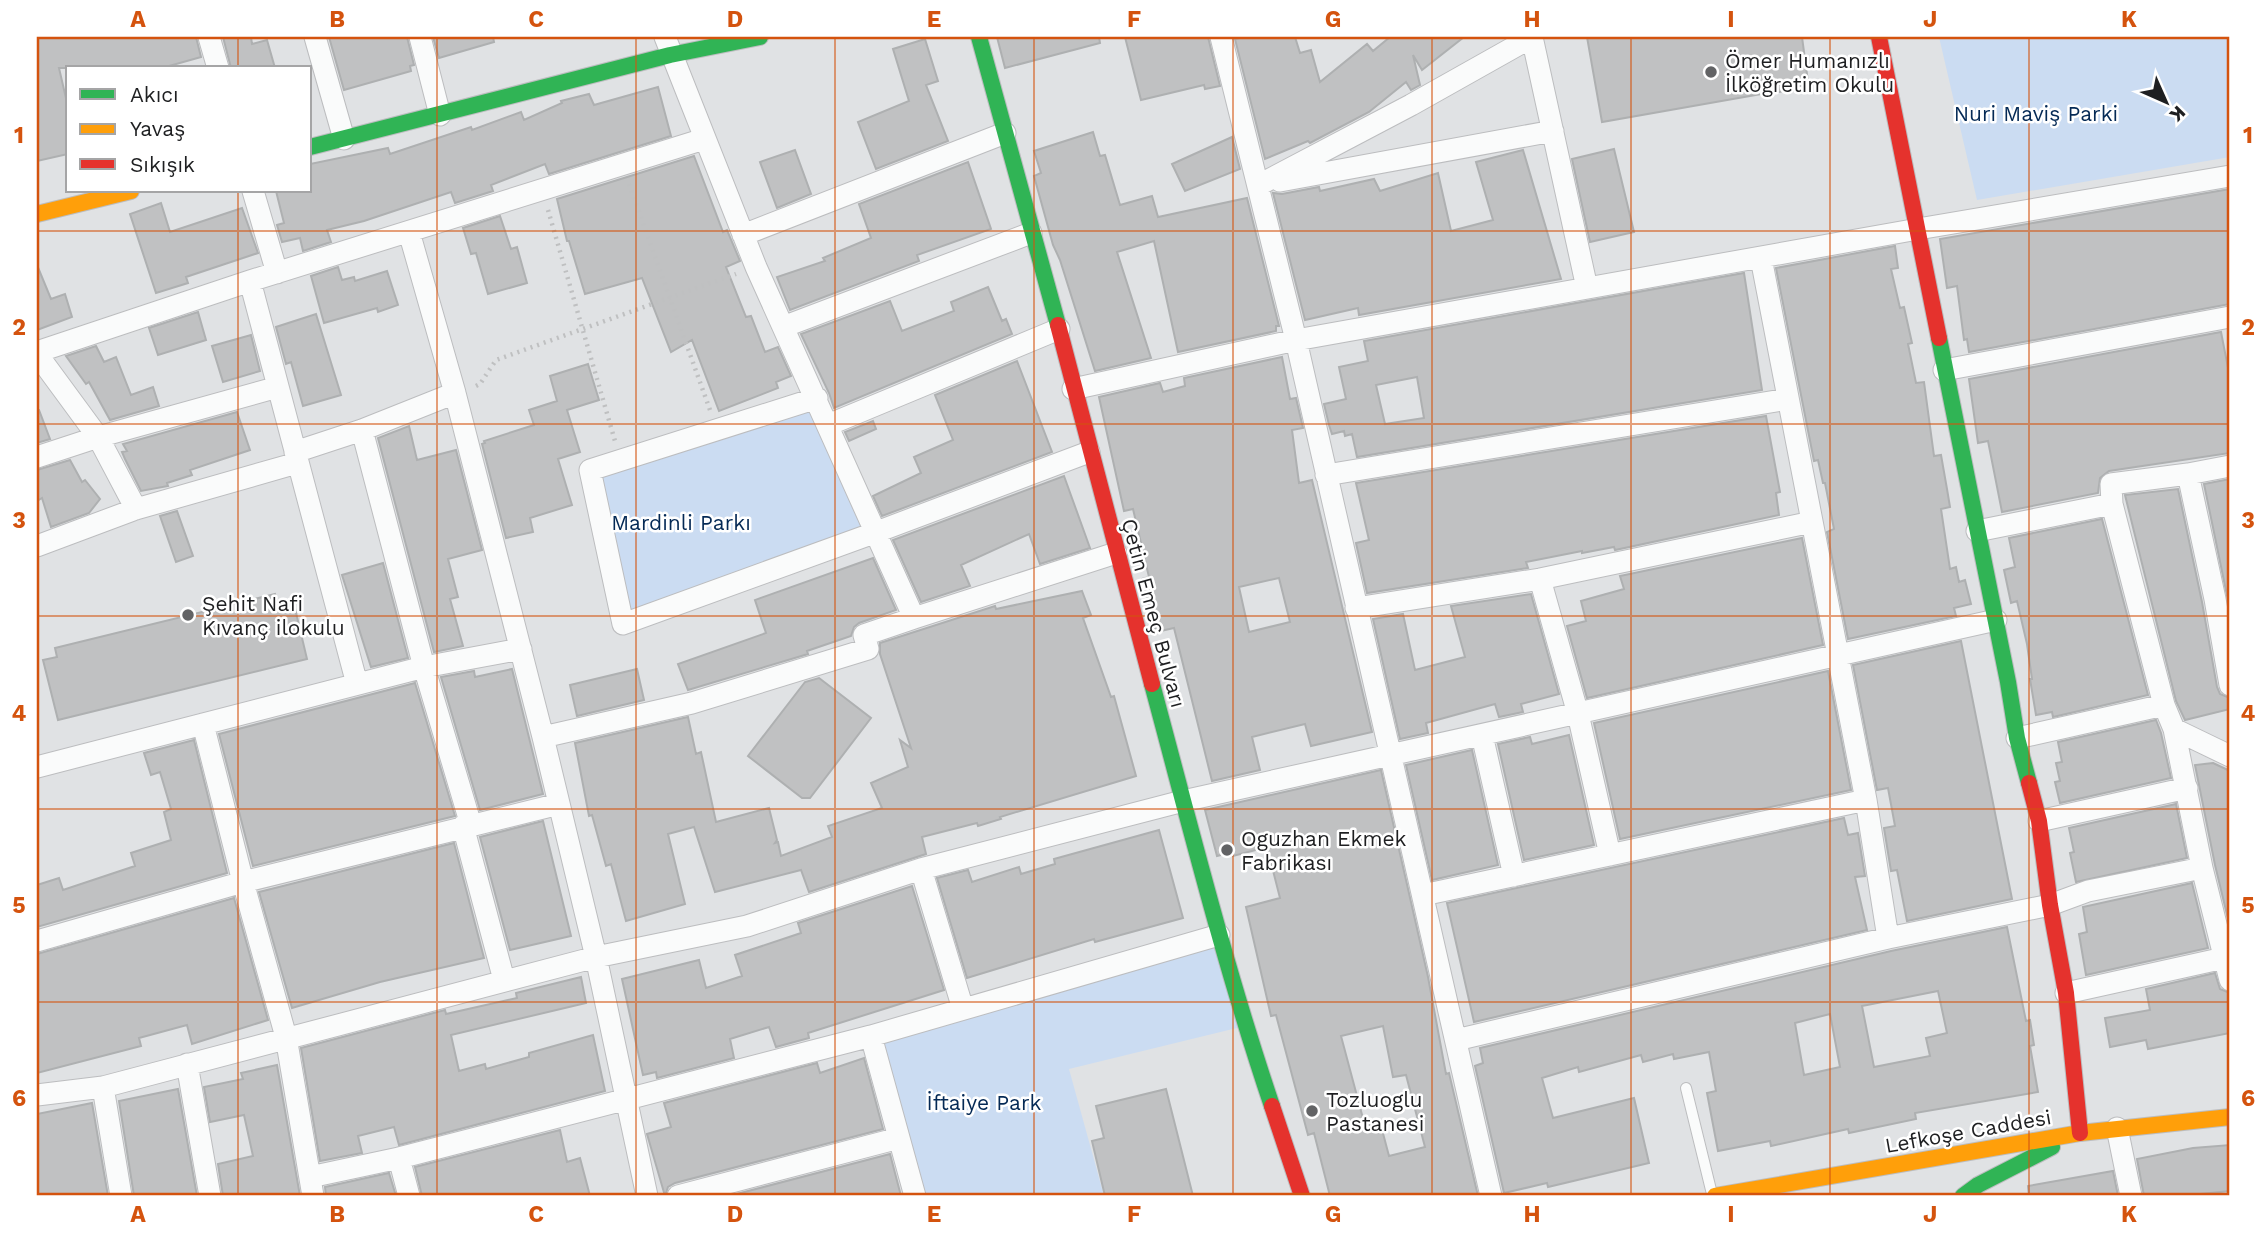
<svg xmlns="http://www.w3.org/2000/svg" width="2267" height="1233" viewBox="0 0 2267 1233" font-family="'Work Sans',sans-serif">
<rect width="100%" height="100%" fill="#e0e2e4"/>
<path fill="#cbdcf2" d="M1939,37H2230V157L1977,200Z
M817,398L874,533L623,624L590,470Z
M1219,935L1245,1026L1069,1069L1104,1196H915L871,1036Z"/>
<path fill="#c0c1c2" stroke="#aeb0b1" stroke-width="2" fill-rule="evenodd" d="M37,37H196L201,57L162,68H59L68,107V154L37,161Z
M223,37H251L252,44L267,40L275,68H231Z
M329,37H407L414,65L410,66L411,71L344,90Z
M433,37H493L494,42L439,58Z
M997,37H1099L1100,43L1005,68Z
M1125,37H1208L1220,86L1205,89L1204,85L1141,100Z
M1244,37H1295L1300,53L1311,50L1320,82L1367,44L1373,51L1390,37H1464L1422,70L1413,55L1420,85L1411,90L1406,82L1369,112L1310,143L1308,141L1265,159L1235,39Z
M1587,37H1802L1809,89L1767,93L1602,122Z
M925,39L938,81L926,85L948,141L876,169L858,122L909,101L893,49Z
M658,87L671,136L549,174L545,164L491,185L493,191L455,203L451,192L364,221L327,230L331,242L303,251L300,238L282,242L277,225L284,223L276,191H310V164L388,148L390,154L471,127L472,130L521,112L524,120L562,103L561,101L589,94L594,105Z
M1093,132L1100,156L1105,155L1120,205L1152,196L1158,217L1247,198L1279,326H1276V331L1178,352L1154,241L1117,252L1151,358L1095,371L1060,260L1053,245L1034,176L1041,173L1034,151Z
M1232,137L1240,169L1185,191L1172,164Z
M1614,149L1634,232L1590,242L1572,159Z
M795,150L811,194L777,208L760,162Z
M1523,150L1561,279L1359,315L1358,308L1305,320L1273,193L1282,194L1319,187L1320,191L1374,179L1380,191L1438,173L1451,231L1493,220L1476,162Z
M694,156L723,232L727,230L740,261L726,267L746,317L751,316L765,352L778,347L791,376L776,382L778,388L719,411L692,340L671,352L642,278L585,294L569,241H567L557,199Z
M968,162L991,229L917,255L919,261L790,310L777,277L825,261L823,258L871,238L859,204Z
M2230,189V304L1969,352L1967,339L1964,340L1957,286L1947,288L1940,239Z
M161,203L170,232L242,208L258,253L186,277L188,283L156,293L130,214Z
M500,216L511,249L517,247L527,283L488,294L476,253L471,254L463,228Z
M1895,246L1898,268L1891,269L1900,308L1904,307L1912,343L1908,344L1916,383L1924,382L1934,456L1941,455L1947,489L1950,507L1941,509L1950,569L1956,567L1959,582L1965,580L1971,604L1954,608L1956,616L1848,639L1827,532L1834,529L1825,483H1823L1818,460L1814,461L1776,268Z
M37,265L51,299L65,294L72,317L37,330Z
M338,267L342,280L354,277L355,281L387,271L398,305L378,312L377,308L324,323L311,276Z
M1744,273L1762,390L1357,457L1352,434L1345,436L1344,431L1332,434L1329,425L1324,404L1346,399L1339,367L1368,361L1364,341ZM1417,377L1424,418L1385,424L1376,385Z
M988,287L1002,321L1006,319L1012,334L834,408L829,393L801,334L890,301L902,331L954,311L951,302Z
M198,312L206,340L158,355L149,328Z
M316,314L341,395L303,406L291,362L286,364L276,327Z
M2221,332L2230,378V453L2109,471L2100,478L2098,493L2002,512L1988,441L1978,443L1969,379Z
M251,335L260,371L223,382L212,346Z
M96,346L104,362L116,357L131,395L153,387L159,406L110,420L89,382L86,384L66,356Z
M1282,357L1290,399L1296,398L1303,428L1292,430L1299,483L1312,480L1372,732L1311,746L1305,724L1252,737L1260,770L1212,781L1174,628L1156,632L1142,579L1149,577L1133,509L1124,511L1099,397L1160,383L1163,392L1185,386L1184,378ZM1279,578L1290,622L1249,632L1239,587Z
M1017,361L1052,452L882,516L873,496L921,473L914,457L953,440L935,395Z
M588,364L599,400L567,410L580,452L558,459L572,505L530,518L533,532L506,538L482,444L485,443L484,441L534,425L529,410L557,401L550,376Z
M37,410H39L50,439L37,443Z
M237,412L250,450L190,470L192,475L167,483L168,486L141,491L125,459L122,452L127,451L123,444Z
M1766,416L1780,492L1776,493L1779,515L1615,550L1614,547L1582,553V551L1526,562L1528,568L1367,593L1356,543L1369,540L1356,483Z
M873,421L876,429L849,441L845,432Z
M409,426L417,460L456,450L482,550L448,559L458,597L450,599L463,646L434,652L378,438Z
M70,460L82,482L85,480L100,499L89,513L51,527L42,498L37,501V470Z
M1064,476L1090,548L1040,564L1029,534L961,565L970,586L921,602L893,540Z
M2230,479V610L2204,484Z
M2178,489L2202,602L2217,687L2220,694L2230,698V709L2185,720L2176,701L2125,495Z
M177,511L193,556L176,562L160,516Z
M2102,519L2148,695L2053,717L2052,712L2036,715L2030,679H2032L2027,644L2017,601L2011,603L2004,570L2015,567L2009,538Z
M1802,538L1823,645L1587,698L1567,626L1586,621L1581,601L1624,589L1620,576Z
M873,558L896,610L859,623L854,627L851,636L807,651L808,654L688,690L678,664L766,633L755,600Z
M383,563L408,658L371,667L342,575Z
M1082,591L1091,615L1083,618L1111,697L1114,696L1136,776L1000,817L1001,819L978,826L977,823L922,837L926,854L809,892L801,870L715,892L694,827L668,834L685,904L626,921L611,864L606,866L592,815L589,816L575,743L688,717L696,754L701,752L716,822L769,808L777,840L775,843L778,842L781,856L832,837L828,826L882,808L871,783L908,767L900,740L911,748L880,654V643L995,606L996,609Z
M275,594L277,603L293,600L307,659L58,720L43,660L57,657L55,648Z
M1531,594L1559,694L1521,704L1523,712L1499,717L1495,704L1426,723L1428,733L1400,739L1373,619L1403,614L1415,670L1465,657L1451,606Z
M1961,641L2012,899L1907,921L1897,870L1891,871L1884,828L1895,826L1888,788L1877,790L1853,665Z
M512,669L543,794L480,810L441,677L474,671L475,677Z
M637,669L644,700L577,716L570,685Z
M1828,671L1851,790L1620,839L1594,723Z
M819,678L871,718L810,798H802L748,756L805,682Z
M415,683L455,816L253,866L219,734Z
M2156,720L2161,733L2171,778L2060,803L2055,782L2060,781L2056,763L2062,762L2058,742Z
M1569,735L1594,845L1524,860L1498,744L1530,737L1532,744Z
M194,740L227,873L37,927V885L59,878L63,890L135,866L131,853L171,840L164,812L171,809L160,772L151,775L144,753Z
M1472,750L1498,865L1432,880L1406,765Z
M2213,763L2230,771V927L2215,865L2195,765Z
M1381,770L1428,977L1446,1074L1449,1073L1478,1196H1330L1314,1133L1308,1135L1276,1015L1271,1016L1246,907L1280,898L1267,847L1233,856V852L1217,856L1205,810ZM1383,1026L1393,1077L1406,1075L1425,1147L1389,1156L1380,1122L1365,1126L1341,1036Z
M2176,804L2187,858L2076,882L2070,853L2074,852L2069,828Z
M1844,818L1848,835L1858,833L1865,876L1855,877L1867,930L1474,1022L1447,903Z
M543,821L571,936L510,950L480,837Z
M1159,830L1183,918L1095,942L1094,939L967,978L937,878L968,870L972,882L1019,867L1021,874L1055,864L1054,859Z
M454,843L484,958L380,982L292,1008L259,892Z
M2192,883L2208,948L2086,975L2079,934L2087,932L2083,907Z
M912,886L944,990L808,1033L809,1038L776,1047L769,1027L730,1039L734,1058L657,1078L656,1072L643,1075L622,979L699,960L706,988L742,976L735,955L801,933L798,923Z
M234,898L268,1020L192,1044L187,1025L139,1038L141,1046L37,1073V954Z
M2007,927L2026,1021L2030,1020L2034,1045L2030,1046L2038,1092L1915,1113L1916,1119L1849,1133L1848,1129L1771,1146L1770,1141L1718,1151L1707,1093L1716,1091L1709,1052L1674,1059L1673,1054L1643,1062L1641,1055L1579,1072L1578,1067L1542,1078L1553,1118L1634,1098L1649,1163L1548,1187L1547,1183L1504,1193L1475,1066L1483,1063L1480,1048L1891,951ZM1938,991L1947,1033L1926,1038L1930,1056L1874,1067L1862,1006ZM1830,1014L1840,1067L1804,1075L1795,1023Z
M2215,973L2220,989L2230,993V1033L2148,1049L2146,1040L2110,1047L2105,1018L2150,1010L2146,989Z
M581,977L586,1003L451,1035L459,1071L485,1064L486,1069L529,1057V1053L593,1035L605,1091L399,1145L394,1127L358,1136L362,1153L320,1161L301,1048L445,1010L446,1014L517,998L516,993Z
M864,1058L883,1129L675,1183L668,1187L665,1196L647,1134L671,1127L664,1103L817,1063L820,1073Z
M277,1065L300,1196H223L218,1164L253,1156L244,1115L210,1122L204,1087L243,1079L241,1073Z
M178,1089L197,1196H134L119,1101Z
M1166,1089L1193,1196H1105L1092,1141L1104,1138L1096,1106Z
M92,1103L108,1196H37V1114Z
M560,1130L567,1162L580,1158L590,1196H422L415,1167Z
M2230,1145V1191L2180,1196H2144L2137,1159L2193,1148Z
M890,1154L901,1196H729Z
M2113,1171L2118,1196H2029L2028,1186Z
M389,1173L396,1196H326L325,1187Z"/>
<g fill="none" stroke-linecap="round" stroke-linejoin="round">
<defs>
<path id="lane" d="M1686,1088L1712,1194"/>
<path id="street" d="M209,37L218,68
M315,37L344,139
M420,37L440,115
M1221,37L1296,340L1491,1196
M1280,181L1553,131
M1259,185L1411,105L1532,37L1587,288
M253,191L277,273
M409,232L455,393L543,737L596,957L647,1196
M743,235L1005,133
M1761,258L1866,800L1888,938
M250,281L357,684
M783,327L1031,233
M37,352L250,281L704,139
M37,354L98,437L136,509
M1944,370L2230,317
M1073,389L1296,340L1918,229L2230,176
M817,398L590,470L623,624L874,533L1089,452
M828,425L1059,329
M362,430L424,667L471,825
M295,452L362,430L455,393
M37,457L98,437L278,387
M2188,474L2215,599L2230,685
M1326,475L1788,399
M2112,504L2164,705L2174,729L2202,868L2230,980
M1977,531L2112,504L2111,484L2188,474L2230,466
M37,546L136,509L297,463
M1540,579L1578,714L1610,855
M1356,608L1540,579L1812,522
M914,618L1116,553
M203,724L243,882L286,1037L313,1196
M2174,729L2230,756
M1482,735L1514,876
M543,737L692,703L868,649L864,635L914,618L756,267L665,37
M2017,738L2164,705
M37,767L424,667L521,649
M2039,821L2187,788
M463,826L504,980
M921,869L963,1009
M1423,895L1866,800
M37,941L243,882L559,804
M2066,993L2224,958
M871,1036L915,1196
M1456,1040L1888,938L2050,905L2088,891L2202,868
M187,1064L210,1196
M103,1087L121,1196
M37,1095L103,1087L596,957L747,926L921,869L1183,801L1996,620
M2117,1128L2131,1196
M399,1158L409,1196
M310,1177L399,1158L871,1036L1219,935
M678,1196L899,1138"/>
<path id="fast" d="M979,37L1058,325
M310,147L670,55L760,37
M1939,338L2008,682L2017,738L2029,783
M1152,684C1190,825 1225,967 1272,1106
M1963,1196L1978,1185L2052,1147"/>
<path id="slow" d="M37,214L131,191
M1715,1196L2080,1133L2230,1117"/>
<path id="jam" d="M1879,37L1939,338
M1058,325L1152,684
M2029,783L2039,821L2050,905L2066,993L2080,1133
M1272,1106L1302,1196"/>
</defs>
<use href="#lane" stroke="#bcbdbf" stroke-width="12"/>
<use href="#street" stroke="#bcbdbf" stroke-width="23"/>
<use href="#fast" stroke="#bcbdbf" stroke-width="18"/>
<use href="#slow" stroke="#bcbdbf" stroke-width="18"/>
<use href="#jam" stroke="#bcbdbf" stroke-width="18"/>
<path stroke="#bfc0c1" stroke-width="4.5" stroke-dasharray="2 5" stroke-linecap="butt" d="M629,184L710,410
M548,210L615,441
M476,386L480,384L496,360L736,274"/>
<use href="#lane" stroke="#fafbfb" stroke-width="10"/>
<use href="#street" stroke="#fafbfb" stroke-width="21"/>
<use href="#fast" stroke="#30b455" stroke-width="16"/>
<use href="#slow" stroke="#ff9f0a" stroke-width="16"/>
<use href="#jam" stroke="#e5322d" stroke-width="16"/>
</g>
<path fill="none" stroke="#d4530e" stroke-width="2" stroke-opacity="0.55" d="M238,37V68M437,37V1196M636,37V1196M835,37V1196M1034,37V1196M1233,37V1196M1432,37V1196M1631,37V1196M1830,37V1196M2029,37V1196M238,191V1196M37,231H2230M37,424H2230M37,616H2230M37,809H2230M37,1002H2230"/>
<g fill="#626365" stroke="#fff" stroke-width="2.5">
<circle cx="1711" cy="72" r="7"/>
<circle cx="188" cy="615" r="7"/>
<circle cx="1227" cy="850" r="7"/>
<circle cx="1312" cy="1111" r="7"/>
</g>
<g text-anchor="middle" dominant-baseline="central" stroke-width="5" stroke-linejoin="round" paint-order="stroke">
<g font-size="21" fill="#1e1f21" stroke="#fff" text-anchor="start">
<text x="1725" y="60">Ömer Humanızlı<tspan x="1725" dy="24">İlköğretim Okulu</tspan></text>
<text x="202" y="603">Şehit Nafi<tspan x="202" dy="24">Kıvanç ilokulu</tspan></text>
<text x="1241" y="838">Oguzhan Ekmek<tspan x="1241" dy="24">Fabrikası</tspan></text>
<text x="1326" y="1099">Tozluoglu<tspan x="1326" dy="24">Pastanesi</tspan></text>
</g>
<g font-size="21" fill="#042955" stroke="#fff">
<text x="2036" y="113">Nuri Maviş Parki</text>
<text x="681" y="522">Mardinli Parkı</text>
<text x="984" y="1102">İftaiye Park</text>
</g>
<g font-size="21" fill="#1e1f21" stroke="#fff">
<text transform="translate(1154 613) rotate(75)">Çetin Emeç Bulvarı</text>
<text transform="translate(1968 1131) rotate(-10)">Lefkoşe Caddesi</text>
</g>
</g>
<rect width="2267" height="1233" fill="none" stroke="#ffffff" stroke-width="77"/>
<rect x="66" y="66" width="245" height="126" fill="#ffffff" stroke="#a5a5a6" stroke-width="2"/>
<rect x="80" y="89" width="35" height="10" fill="#30b455" stroke="#a5a5a6" stroke-width="2"/>
<text x="130" y="102" font-size="21" fill="#1e1f21">Akıcı</text>
<rect x="80" y="124" width="35" height="10" fill="#ff9f0a" stroke="#a5a5a6" stroke-width="2"/>
<text x="130" y="136" font-size="21" fill="#1e1f21">Yavaş</text>
<rect x="80" y="159" width="35" height="10" fill="#e5322d" stroke="#a5a5a6" stroke-width="2"/>
<text x="130" y="172" font-size="21" fill="#1e1f21">Sıkışık</text>
<g transform="translate(2166 102) rotate(135)" stroke="#ffffff" stroke-width="5" paint-order="stroke">
<path d="M0-5L12 26L0 18L-12 26Z" fill="#1e1f21"/>
<text y="-10" font-size="19" font-weight="bold" text-anchor="middle" fill="#1e1f21">K</text>
</g>
<rect x="38" y="38" width="2190" height="1156" fill="none" stroke="#d4530e" stroke-width="2.5"/>
<g font-size="23" text-anchor="middle" font-weight="bold" fill="#d4530e">
<text x="138" y="27">A</text>
<text x="337" y="27">B</text>
<text x="536" y="27">C</text>
<text x="735" y="27">D</text>
<text x="934" y="27">E</text>
<text x="1134" y="27">F</text>
<text x="1333" y="27">G</text>
<text x="1532" y="27">H</text>
<text x="1731" y="27">I</text>
<text x="1930" y="27">J</text>
<text x="2129" y="27">K</text>
<text x="19" y="143">1</text>
<text x="2248" y="143">1</text>
<text x="19" y="335">2</text>
<text x="2248" y="335">2</text>
<text x="19" y="528">3</text>
<text x="2248" y="528">3</text>
<text x="19" y="721">4</text>
<text x="2248" y="721">4</text>
<text x="19" y="913">5</text>
<text x="2248" y="913">5</text>
<text x="19" y="1106">6</text>
<text x="2248" y="1106">6</text>
<text x="138" y="1222">A</text>
<text x="337" y="1222">B</text>
<text x="536" y="1222">C</text>
<text x="735" y="1222">D</text>
<text x="934" y="1222">E</text>
<text x="1134" y="1222">F</text>
<text x="1333" y="1222">G</text>
<text x="1532" y="1222">H</text>
<text x="1731" y="1222">I</text>
<text x="1930" y="1222">J</text>
<text x="2129" y="1222">K</text>
</g>
</svg>
